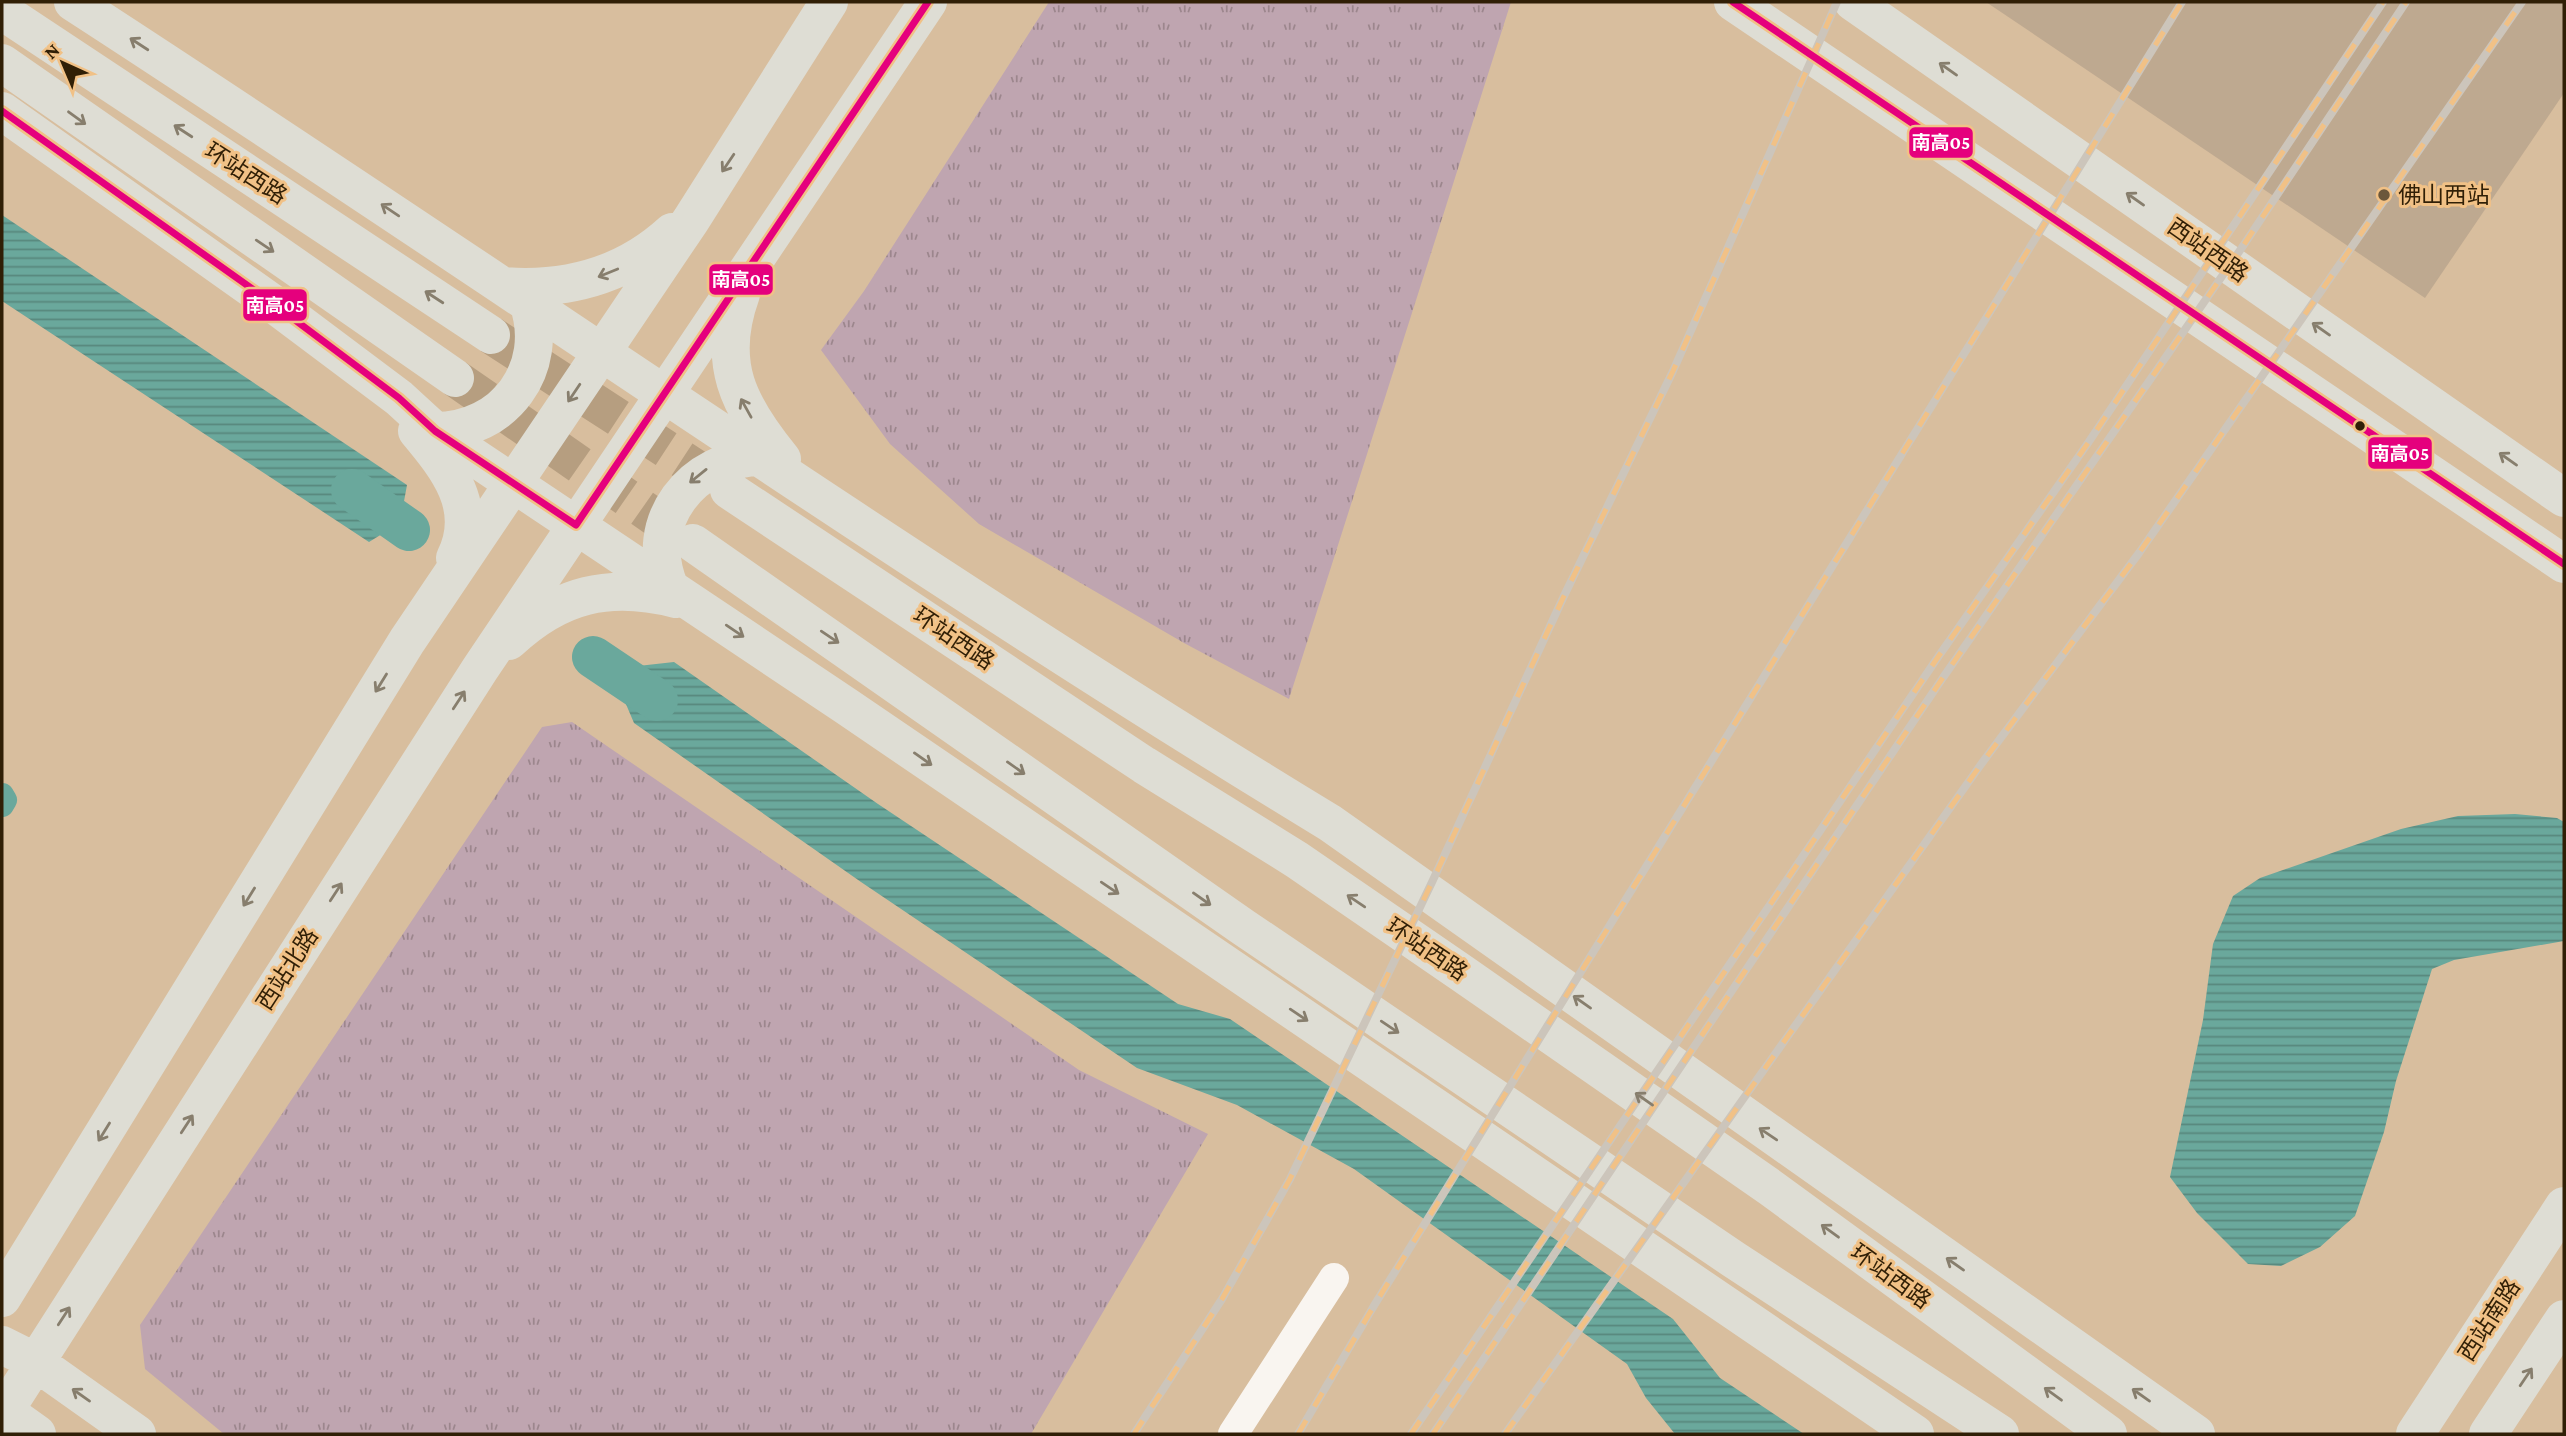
<svg xmlns="http://www.w3.org/2000/svg" width="2566" height="1436" viewBox="0 0 2566 1436" font-family="'Crimson Pro','Noto Sans SC',serif">
<defs>
<pattern id="grass-tufts" width="24" height="20" patternUnits="userSpaceOnUse" patternTransform="scale(1.75)"><rect width="24" height="20" fill="#bfa5b0"/><path d="M3 7l-1-3M5 7V3M7 7l1-3M15 17l-1-3M17 17v-4M19 17l1-3" fill="none" stroke="#9c868d"/></pattern>
<pattern id="water-rules" width="6" height="5" patternUnits="userSpaceOnUse" patternTransform="scale(1.75)"><rect width="6" height="5" fill="#6aa89c"/><path d="M0 2.5h6" fill="none" stroke="#58887d"/></pattern>
</defs>
<rect width="100%" height="100%" fill="#d8be9e"/>
<path fill="url(#grass-tufts)" d="M1049,2H1511L1289,699L1184,643L979,524L890,444L821,350L864,291Z
M572,722L1079,1070L1208,1134L1031,1434H224L145,1369L140,1325L542,727Z"/>
<path fill="url(#water-rules)" d="M2,215L407,485L400,523L369,542L2,301Z
M674,662L878,804L1178,1004L1230,1019L1673,1319L1720,1378L1804,1434H1675L1646,1398L1627,1364L1354,1169L1237,1105L1137,1068L861,882L634,723L611,669Z
M2515,814L2557,818L2564,822V941L2454,960L2432,969L2396,1081L2384,1132L2355,1216L2320,1247L2281,1266L2248,1264L2197,1213L2170,1177L2203,1020L2213,944L2233,896L2260,878L2401,829L2458,816Z"/>
<g fill="none" stroke-linecap="round" stroke-linejoin="round">
<path stroke="#6aa89c" stroke-width="24" d="M2,795L5,800L2,805"/>
<path stroke="#6aa89c" stroke-width="42" d="M352,490L409,530
M593,657L657,700"/>
</g>
<path fill="#bea990" d="M1986,2H2564V93L2425,298Z"/>
<g fill="none" stroke-linecap="round" stroke-linejoin="round">
<path stroke="#b69e80" stroke-width="38" stroke-dasharray="38 19" stroke-linecap="butt" d="M491,335L729,490
M455,378L692,543"/>
<path stroke="#f9f5f0" stroke-width="30" d="M1233,1434L1334,1278"/>
<path stroke="#deddd4" stroke-width="38" d="M73,2C493,274 902,563 1330,823L2196,1434
M1733,2L2564,564
M1853,2L2564,498
M2,11L491,335
M2,63L455,378
M2,111L275,305L399,398L435,431L846,706L1915,1434
M503,286C567,291 624,276 672,232
M741,294C716,363 738,405 782,459
M417,431C448,468 480,508 455,558
M435,431C504,431 551,369 528,302
M729,490L1144,765L1297,860L1463,974L1771,1188L2108,1434
M693,543L1243,927L1733,1259L2000,1434
M670,588C641,523 692,457 762,457
M509,641C559,594 609,582 676,599
M2,1298L407,641L691,220L829,2
M2,1345L34,1361L137,1434
M2,1409L37,1434
M2,1415L480,669L928,2
M2415,1434L2564,1206
M2488,1434L2564,1319"/>
<defs>
<path id="rail" d="M1134,1434L1222,1299L1290,1179L1433,880L1563,598L1673,371L1837,2
M1298,1434L1375,1304L2182,2
M1411,1434L1938,657L2088,443L2383,2
M1433,1434L1942,679L2243,246L2406,2
M1505,1434L1982,763L2139,553L2522,2"/>
</defs>
<use href="#rail" stroke="#ccc5bb" stroke-width="8"/>
<use href="#rail" stroke="#f1c186" stroke-width="5" stroke-dasharray="16" stroke-linecap="butt"/>
<defs>
<path id="bus-1" d="M1733,2L2564,564
M2,111L275,305L399,398L435,431L576,525L928,2"/>
</defs>
<use href="#bus-1" stroke="#f1c186" stroke-width="12"/>
<use href="#bus-1" stroke="#e5007d" stroke-width="7"/>
</g>
<defs><path id="oneway-shaft" d="M-6 0H5M1.5-3L5.5 0L1.5 3" fill="none" stroke-width="1.6" stroke-linecap="round" stroke-linejoin="round" transform="scale(1.75)"/></defs>
<g stroke="#877e6d">
<use href="#oneway-shaft" transform="translate(139 44) rotate(-147)"/>
<use href="#oneway-shaft" transform="translate(1948 69) rotate(-145)"/>
<use href="#oneway-shaft" transform="translate(77 118) rotate(36)"/>
<use href="#oneway-shaft" transform="translate(183 131) rotate(-147)"/>
<use href="#oneway-shaft" transform="translate(728 163) rotate(124)"/>
<use href="#oneway-shaft" transform="translate(2135 199) rotate(-145)"/>
<use href="#oneway-shaft" transform="translate(390 210) rotate(-146)"/>
<use href="#oneway-shaft" transform="translate(265 246) rotate(34)"/>
<use href="#oneway-shaft" transform="translate(608 273) rotate(158)"/>
<use href="#oneway-shaft" transform="translate(434 297) rotate(-147)"/>
<use href="#oneway-shaft" transform="translate(2321 329) rotate(-145)"/>
<use href="#oneway-shaft" transform="translate(574 393) rotate(124)"/>
<use href="#oneway-shaft" transform="translate(746 408) rotate(-119)"/>
<use href="#oneway-shaft" transform="translate(2508 459) rotate(-145)"/>
<use href="#oneway-shaft" transform="translate(698 476) rotate(141)"/>
<use href="#oneway-shaft" transform="translate(735 631) rotate(34)"/>
<use href="#oneway-shaft" transform="translate(830 637) rotate(34)"/>
<use href="#oneway-shaft" transform="translate(381 683) rotate(122)"/>
<use href="#oneway-shaft" transform="translate(459 700) rotate(-57)"/>
<use href="#oneway-shaft" transform="translate(923 759) rotate(35)"/>
<use href="#oneway-shaft" transform="translate(1016 768) rotate(35)"/>
<use href="#oneway-shaft" transform="translate(1110 888) rotate(34)"/>
<use href="#oneway-shaft" transform="translate(336 892) rotate(-57)"/>
<use href="#oneway-shaft" transform="translate(249 897) rotate(122)"/>
<use href="#oneway-shaft" transform="translate(1202 899) rotate(35)"/>
<use href="#oneway-shaft" transform="translate(1356 901) rotate(-146)"/>
<use href="#oneway-shaft" transform="translate(1582 1002) rotate(-145)"/>
<use href="#oneway-shaft" transform="translate(1299 1015) rotate(34)"/>
<use href="#oneway-shaft" transform="translate(1390 1027) rotate(34)"/>
<use href="#oneway-shaft" transform="translate(1644 1099) rotate(-145)"/>
<use href="#oneway-shaft" transform="translate(187 1124) rotate(-57)"/>
<use href="#oneway-shaft" transform="translate(104 1132) rotate(122)"/>
<use href="#oneway-shaft" transform="translate(1768 1134) rotate(-146)"/>
<use href="#oneway-shaft" transform="translate(1830 1231) rotate(-144)"/>
<use href="#oneway-shaft" transform="translate(1955 1264) rotate(-145)"/>
<use href="#oneway-shaft" transform="translate(64 1316) rotate(-57)"/>
<use href="#oneway-shaft" transform="translate(2526 1377) rotate(-56)"/>
<use href="#oneway-shaft" transform="translate(2053 1394) rotate(-144)"/>
<use href="#oneway-shaft" transform="translate(81 1395) rotate(-145)"/>
<use href="#oneway-shaft" transform="translate(2141 1395) rotate(-145)"/>
</g>
<circle fill="#6b573b" stroke="#f1c186" stroke-width="2.5" cx="2384" cy="195" r="7"/>
<circle fill="#301f06" stroke="#f1c186" stroke-width="2.5" cx="2360" cy="426" r="6"/>
<g text-anchor="middle" dominant-baseline="central" stroke-width="6" stroke-linejoin="round" paint-order="stroke">
<g font-size="23" fill="#301f06" stroke="#f1c186">
<text transform="translate(246 173) rotate(33)">环站西路</text>
<text transform="translate(2208 250) rotate(35)">西站西路</text>
<text transform="translate(954 638) rotate(34)">环站西路</text>
<text transform="translate(1427 949) rotate(34)">环站西路</text>
<text transform="translate(287 969) rotate(-57)">西站北路</text>
<text transform="translate(1891 1276) rotate(36)">环站西路</text>
<text transform="translate(2489 1320) rotate(-57)">西站南路</text>
</g>
<g font-size="23" fill="#301f06" stroke="#f1c186" text-anchor="start">
<text x="2398" y="195">佛山西站</text>
</g>
</g>
<g stroke="#f1c186" stroke-width="2.5">
<rect x="1908" y="126" width="66" height="33" rx="7" fill="#e5007d"/>
<rect x="708" y="263" width="66" height="33" rx="7" fill="#e5007d"/>
<rect x="242" y="288" width="66" height="34" rx="7" fill="#e5007d"/>
<rect x="2367" y="436" width="66" height="34" rx="7" fill="#e5007d"/>
</g>
<g font-size="19" text-anchor="middle" font-weight="bold" fill="#fff">
<text x="1941" y="149">南高05</text>
<text x="741" y="286">南高05</text>
<text x="275" y="312">南高05</text>
<text x="2400" y="460">南高05</text>
</g>
<rect width="2566" height="1436" fill="none" stroke="#301f06" stroke-width="7"/>
<g transform="translate(63 63) rotate(316)" stroke="#f1c186" stroke-width="5" paint-order="stroke">
<path d="M0-5L12 26L0 18L-12 26Z" fill="#301f06"/>
<text y="-10" font-size="19" font-weight="bold" text-anchor="middle" fill="#301f06">N</text>
</g>
</svg>
